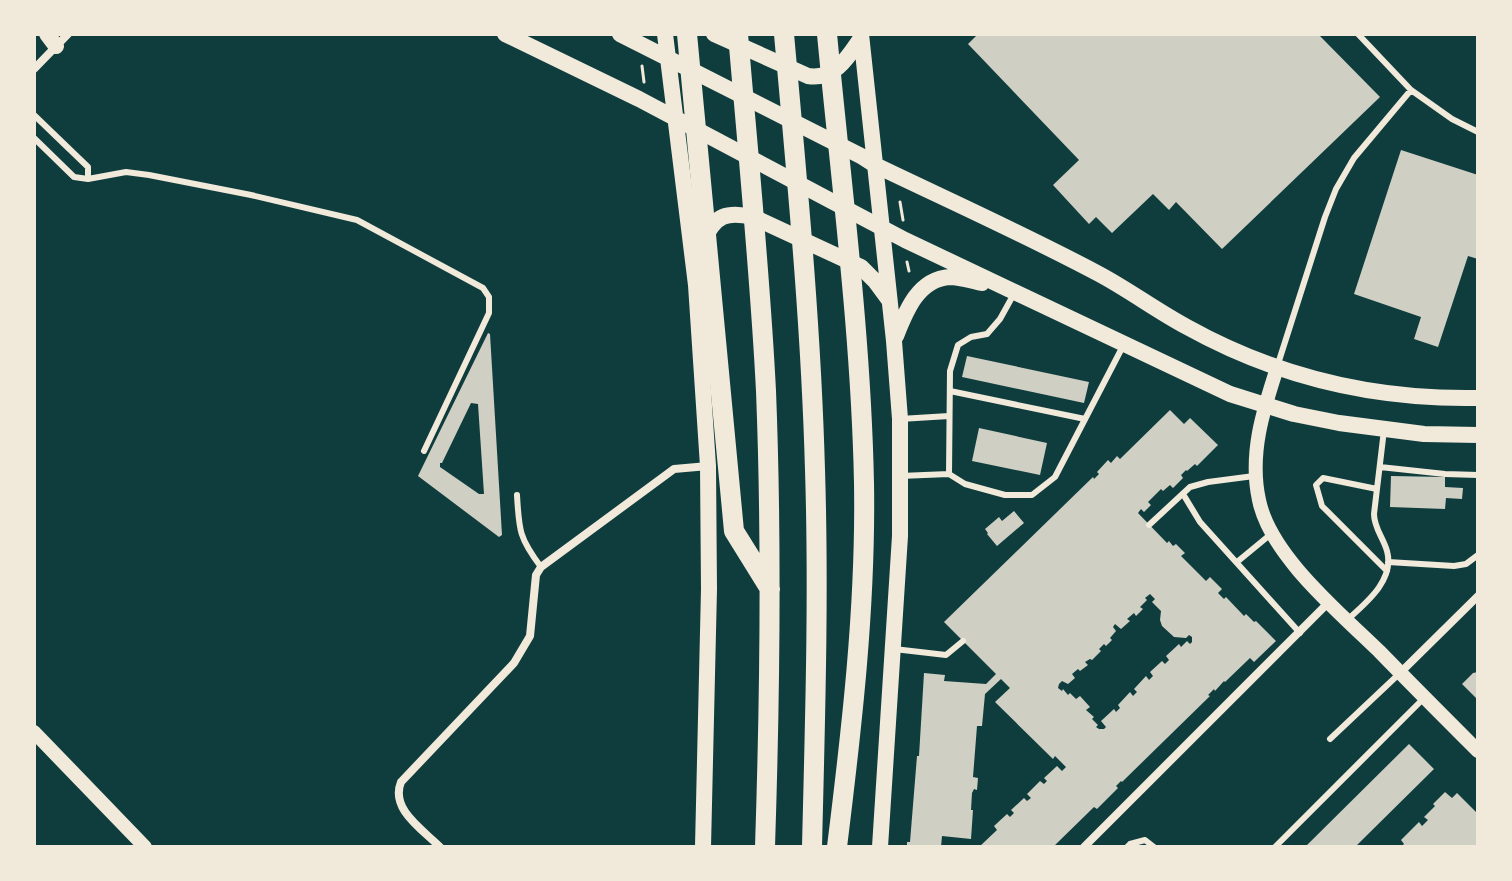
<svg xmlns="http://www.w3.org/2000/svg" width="1512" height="881" viewBox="0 0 1512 881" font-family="Poppins,sans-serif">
<rect width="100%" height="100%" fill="#0f3d3e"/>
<path fill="#cfcfc3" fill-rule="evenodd" d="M978,34H1318L1380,97L1222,249L1176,202L1169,210L1153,194L1112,233L1096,217L1089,224L1053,185L1079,160L968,44Z
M1401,150L1478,175V259L1468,256L1438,347L1414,339L1421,317L1354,294Z
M488,333L490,334L502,535L499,537L418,476ZM471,403L478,404L484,494H479L440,467V463H442Z
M967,356L1089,382L1084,403L962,377Z
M1170,410L1184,424L1190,418L1218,445L1197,466L1195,464L1187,471L1186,470L1181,475L1183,478L1173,488L1170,485L1163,491L1161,489L1148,502L1151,505L1144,512L1141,509L1138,513L1167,543L1169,541L1173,546L1176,544L1185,553L1181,556L1206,581L1210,577L1222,589L1218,593L1224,599L1226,597L1244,616L1246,614L1254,622L1256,621L1276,641L1254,662L1250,658L1225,682L1224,681L1215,691L1214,689L1208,695L1210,696L1122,782L1121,781L1116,786L1118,788L1097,809L1094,807L1053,847H979L997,830L994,826L1007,814L1010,817L1014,813L1011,810L1024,798L1027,801L1031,798L1027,794L1040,781L1044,784L1047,781L1044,778L1057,766L1062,771L1066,767L1055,756L1053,759L995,702L1010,688L1001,679L985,694L982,726H977L973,777L978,778L977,790L974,789L972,793L971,810H973L971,839L942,836L941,847H907V842H910L917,756H919L924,673L945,675L944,681L986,684L996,674L944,622L1093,477L1094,479L1099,474L1097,472L1108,460L1111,463L1117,456L1120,459ZM1150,594L1155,599L1152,602L1161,611L1160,620L1162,626L1174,637L1186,638L1189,635L1192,637V642L1190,644L1187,641L1181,647L1179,644L1166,656L1169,660L1165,664L1162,661L1150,672L1153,676L1149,680L1146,676L1134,689L1137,692L1133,696L1130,692L1118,705L1120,708L1116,712L1114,709L1101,721L1106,727L1104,729H1099L1096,727L1098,725L1092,719L1094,717L1086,710L1090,707L1080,696L1076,699L1070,693L1068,695L1063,689L1062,691L1058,688L1059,684L1062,681L1068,684L1075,678L1072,674L1078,669L1080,671L1088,665L1085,662L1090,659L1092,660L1101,651L1099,649L1104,644L1106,646L1112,640L1110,638L1116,631L1113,627L1115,624L1121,629L1130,621L1127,619L1134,613L1136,616L1143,609L1140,607L1147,600L1145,598Z
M979,428L1047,443L1040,475L972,461Z
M1391,476L1445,477V487L1463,488L1462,499L1446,498L1445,509L1390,507Z
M1014,511L1024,523L997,546L987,534L988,533L985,529L999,517L1002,521Z
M1478,672V700L1462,684L1473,673Z
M1409,744L1434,769L1355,847H1305Z
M1445,792L1452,798L1457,793L1478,814V847H1401L1404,844L1401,840L1419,822L1422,826L1428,820L1424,817L1435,806L1433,804Z"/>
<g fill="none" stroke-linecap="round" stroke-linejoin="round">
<path stroke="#f1e9da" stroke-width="3" d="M642,66L644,82
M900,202L903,220
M907,262L909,271"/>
<path stroke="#f1e9da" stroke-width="6" d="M1358,34L1411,90L1452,119L1478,132
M34,115L88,167V179
M34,138L74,177L88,179L126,172L149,175L251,195L357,220L483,288L489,297V313L424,451
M1277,367L1325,217L1336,189L1354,158L1411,90
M950,391L1085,419
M900,419L949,416
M1380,467L1445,474L1478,475
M949,474L950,371L958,345L971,337L987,334L1000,319L1015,292
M900,476L949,474L965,484L1005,495H1032L1055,477L1123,346
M1377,489L1323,478L1316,485L1322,506L1387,571
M1183,494L1200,522L1300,633
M517,495C519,530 519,538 541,567
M1149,525L1190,487L1208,482L1254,476
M1237,562L1271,534
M1388,562L1454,566L1466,564L1478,555
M1347,620C1366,603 1395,580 1387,551C1383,537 1374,528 1374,514L1384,430
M894,649L946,655L963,641
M1330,739L1400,673
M1127,847L1130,844L1145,840L1154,847
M1275,847L1424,698"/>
<path stroke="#f1e9da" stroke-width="8" d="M34,69L68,34
M1400,673L1478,596
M440,847C422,829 390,809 401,782L514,663L530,636L536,575L541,567L674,469L708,466
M1084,847L1329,602"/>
<path stroke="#f1e9da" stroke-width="14" d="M1277,368C1263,411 1249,454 1259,500C1270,555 1339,612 1379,651C1412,685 1445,718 1478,751
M34,732L145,847"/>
<path stroke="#f1e9da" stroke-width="16" d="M47,34L56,46
M505,34L639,99L905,240L1230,394L1294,414L1339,423L1424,434L1478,435
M620,34L861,156L875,165C950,201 1026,235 1099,274C1129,290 1157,311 1187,327C1277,377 1376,400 1478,398
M665,34L696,285L708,466L709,589L703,847
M714,34L808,76C835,80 848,57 861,38
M861,34L894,341L900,419V536L880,847
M704,240C715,215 727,211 753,217L861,267L875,281L889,300
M896,336C906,311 918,279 950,277C960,277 972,281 982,283"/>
<path stroke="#f1e9da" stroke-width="20" d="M687,34L734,531L770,589
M738,34C748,153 760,272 766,391C772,543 770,695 765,847
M784,34C797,179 811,324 815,470C819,596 815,722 812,847
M827,34C841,183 861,333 864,483C866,605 852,726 837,847"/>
</g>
<rect width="1512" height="881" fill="none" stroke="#f1e9da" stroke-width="72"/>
</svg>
